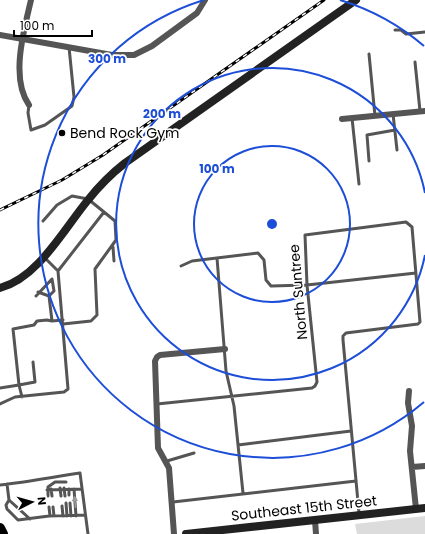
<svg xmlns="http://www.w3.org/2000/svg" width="425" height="534" viewBox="0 0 425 534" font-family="Poppins,sans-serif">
<rect width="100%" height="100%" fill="#fff"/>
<path fill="#dcdcdc" d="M425,516V534H357L355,524Z"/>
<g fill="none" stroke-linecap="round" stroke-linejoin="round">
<path stroke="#555" stroke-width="3" d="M395,30H401L406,34L425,32
M369,54L375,116
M415,62L420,111
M29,105L28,113L31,130L45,125L72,106L74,97L69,47
M393,114L397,150
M352,118L359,184
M369,161L367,135L395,130
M43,221L57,205L72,196L88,199L104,212L58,271
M113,247L114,261
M217,258L226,371L234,406L243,493
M181,266L192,261L258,253L264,260L266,280L271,286L307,285L416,273
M38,292L49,296
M52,321L63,320
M63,324L91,321L97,315L95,269L116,240L115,221L104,212
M33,362L35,382L19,385L13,329L34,325L37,321L47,320L52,321L49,296L54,291L52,279L36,296
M0,388L19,385L22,397
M0,404L15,397L64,392L68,389L58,271L45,258
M157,404L312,388L315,386L317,382L307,285L305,235L406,222L412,227L420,322L418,324L346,333L343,336V340L359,513
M238,445L351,431
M167,461L194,453
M7,484L9,500L6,505L7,509L18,520L49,516L85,515
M0,485C27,482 53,477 80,473L88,534
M60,488L61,496
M64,488L65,496
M51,489L52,496
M69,489V495
M74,489L76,516
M47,490L82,489
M48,496V487L55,482H66
M9,500L30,519
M173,502L356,481
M66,503L67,516
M70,503L71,516
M62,506L63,516
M49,507L50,516
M53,507L54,516"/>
<path stroke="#555" stroke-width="6" d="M0,35L112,55H134L152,46L197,13L205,0
M29,105C10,78 24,30 31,0
M342,119L425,111
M409,391L408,403L412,426L410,451L416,509
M412,467L425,466
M315,520L316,534
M174,534L169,468L158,448L155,361L157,357L160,355L225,349"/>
<path stroke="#222" stroke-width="8" d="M0,288C38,278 64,229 88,200C99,186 111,174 125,163L356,0
M186,534L425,508"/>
<path stroke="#000" stroke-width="10" d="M0,528L3,534"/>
<defs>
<path id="rail" d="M0,210L62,180L103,155L324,0"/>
</defs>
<use href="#rail" stroke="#000" stroke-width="3"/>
<use href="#rail" stroke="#fff" stroke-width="1.5" stroke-dasharray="4.5" stroke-linecap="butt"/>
</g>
<defs><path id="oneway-solid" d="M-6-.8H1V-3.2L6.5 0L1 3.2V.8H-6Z"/></defs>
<use fill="#999" href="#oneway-solid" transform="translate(75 502) rotate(-95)"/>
<g fill="none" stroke="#1d4ed8" stroke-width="2">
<circle cx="272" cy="224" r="78"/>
<path d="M425 255A156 156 0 1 1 425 193"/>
<path d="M424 402A234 234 0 1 1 204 0M340 0A234 234 0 0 1 424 46"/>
</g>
<circle fill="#000" stroke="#fff" stroke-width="1.5" cx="62" cy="133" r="4"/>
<g text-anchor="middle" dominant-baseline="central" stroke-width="3.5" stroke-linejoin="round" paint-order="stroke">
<g font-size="14" fill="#000" stroke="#fff" text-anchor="start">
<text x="70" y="133">Bend Rock Gym</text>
</g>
<g font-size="14" fill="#000" stroke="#fff">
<text transform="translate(298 292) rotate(-95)">North Suntree</text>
<text transform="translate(304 508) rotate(-6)">Southeast 15th Street</text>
</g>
</g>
<circle cx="272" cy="224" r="6" fill="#1d4ed8" stroke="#fff" stroke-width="2"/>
<g font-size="12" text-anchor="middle" font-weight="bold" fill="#1d4ed8" stroke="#fff" stroke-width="3.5" stroke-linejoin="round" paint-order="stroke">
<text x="107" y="63">300 m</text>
<text x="162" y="118">200 m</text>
<text x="217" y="173">100 m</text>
</g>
<g transform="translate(32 502) rotate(84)" stroke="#ffffff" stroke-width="3" paint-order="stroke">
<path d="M0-3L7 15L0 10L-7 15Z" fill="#000000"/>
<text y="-6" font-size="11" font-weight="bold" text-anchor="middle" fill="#000000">N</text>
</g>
<path d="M14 30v6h78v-6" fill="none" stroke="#000000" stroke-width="2"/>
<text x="20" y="30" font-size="12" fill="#000000" stroke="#ffffff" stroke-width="3" paint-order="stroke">100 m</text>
</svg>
